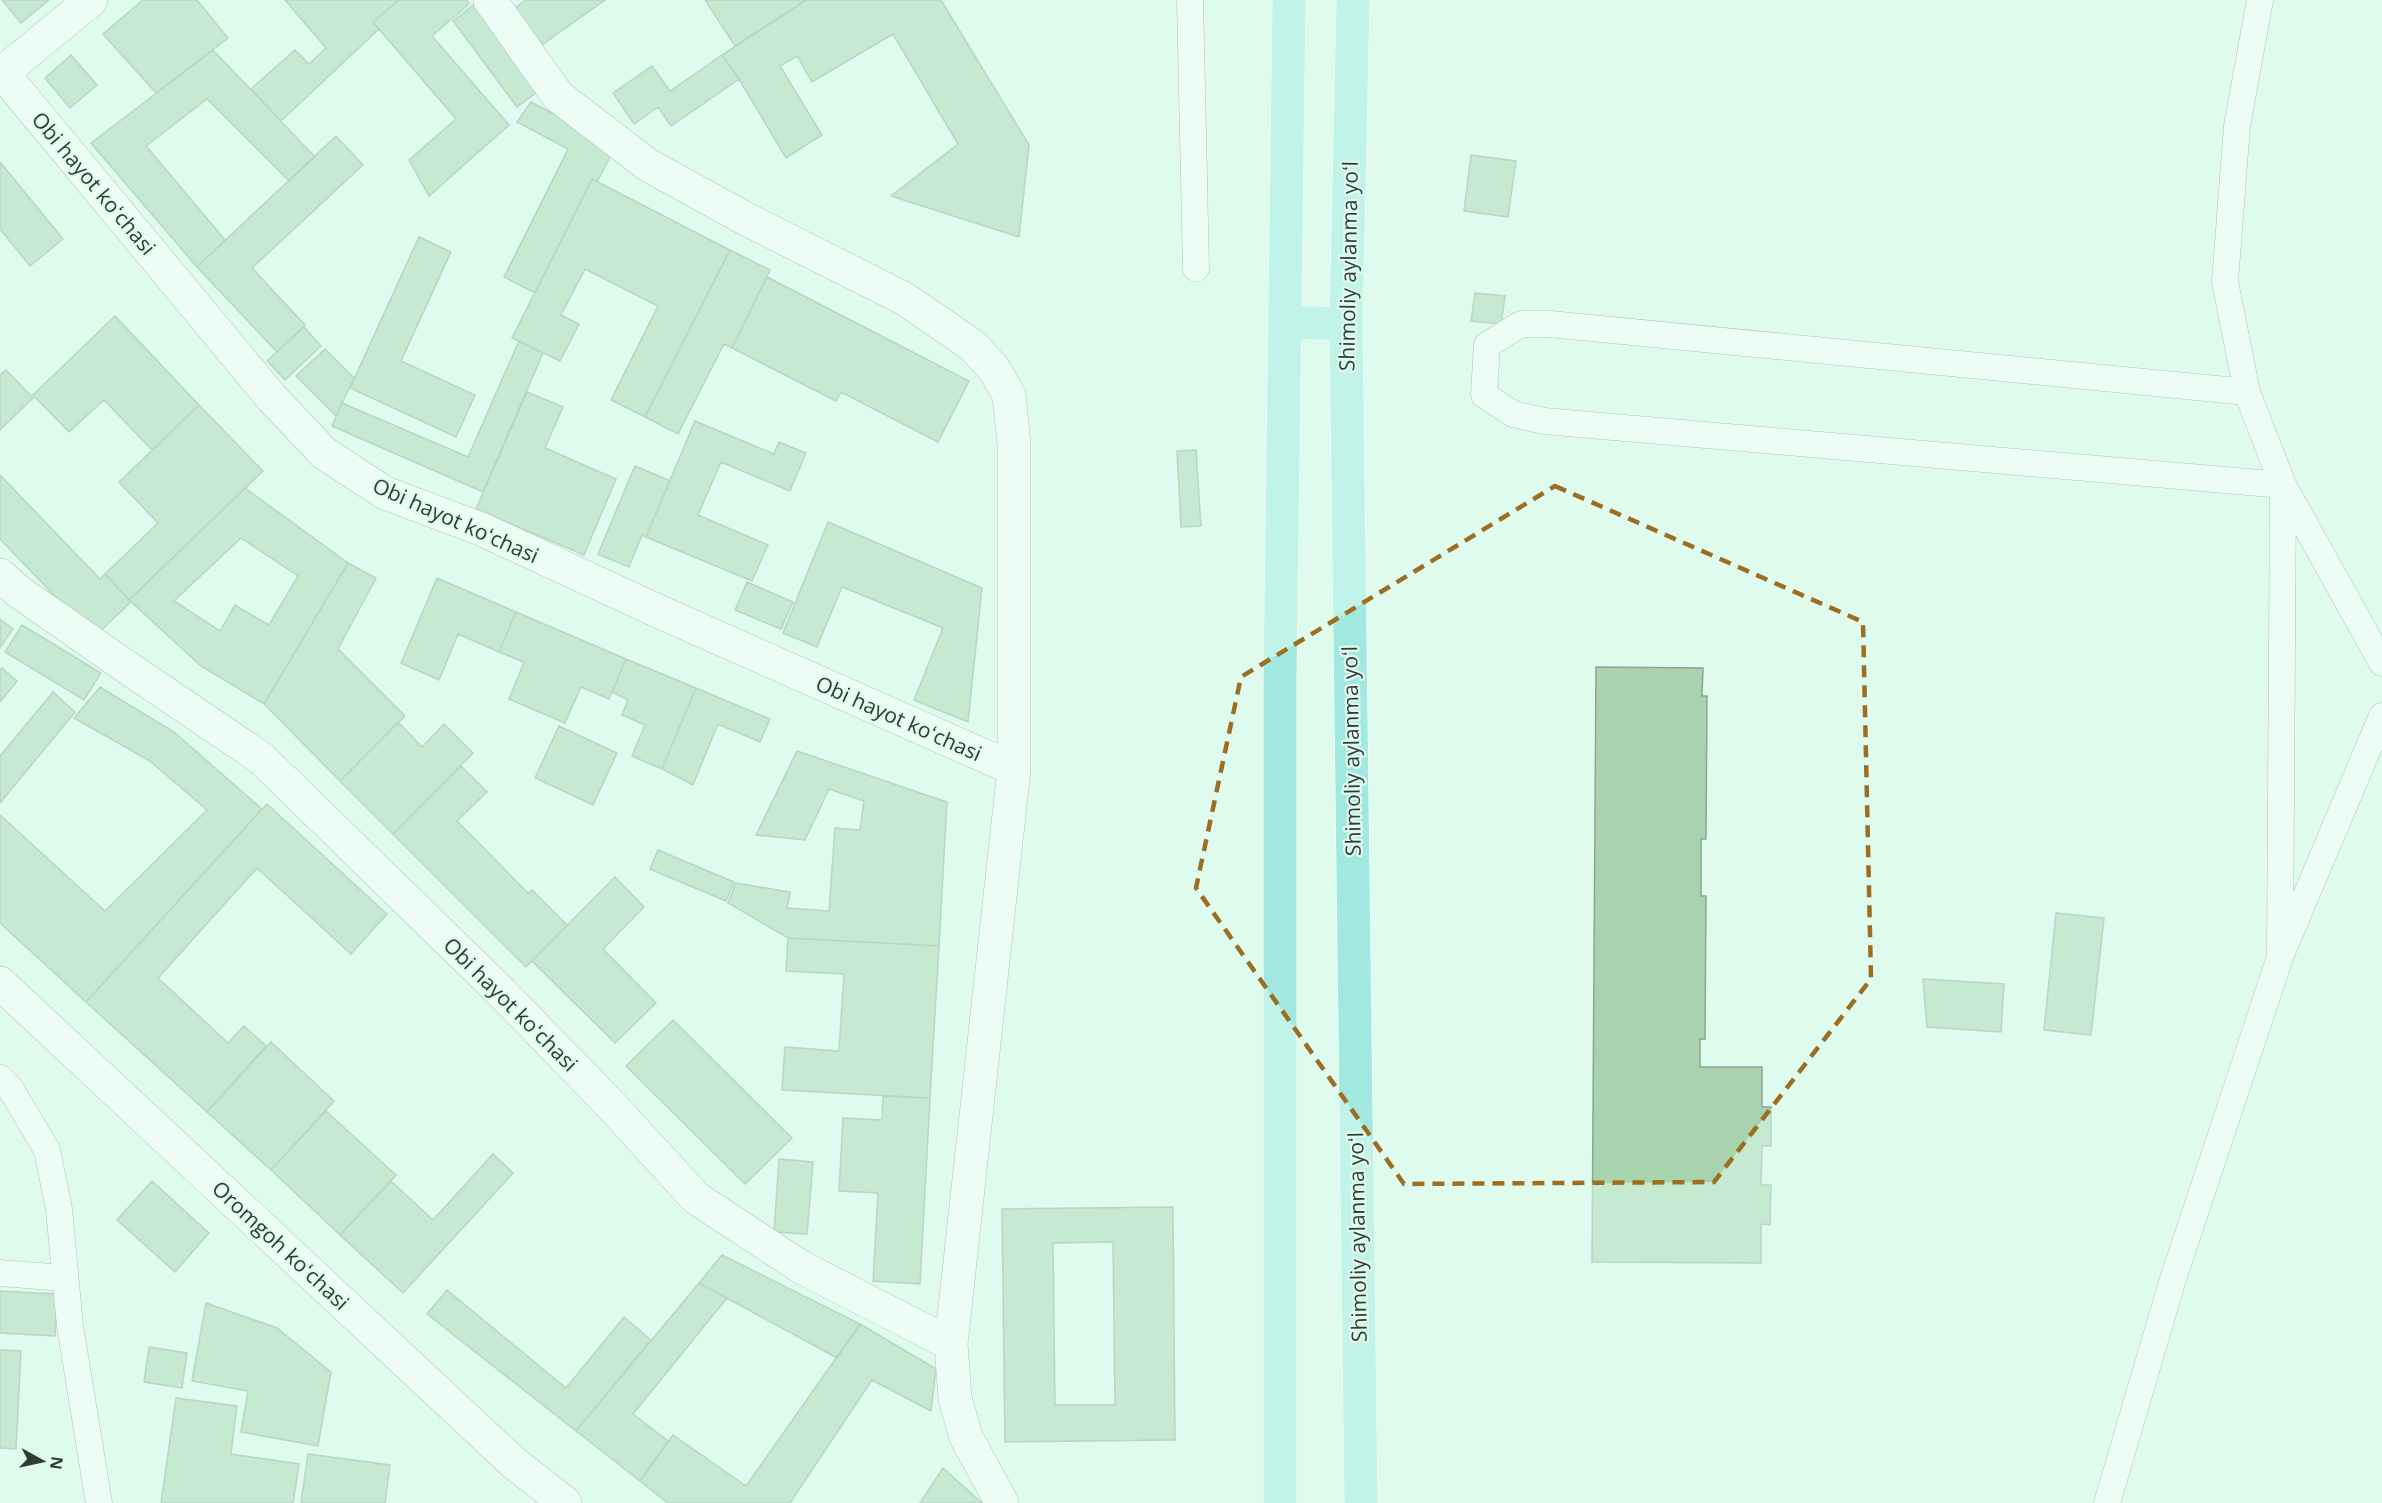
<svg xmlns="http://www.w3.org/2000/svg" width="2382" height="1503" viewBox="0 0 2382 1503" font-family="'Open Sans',sans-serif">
<rect width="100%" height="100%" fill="#dffbee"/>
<path fill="#a9d2ae" stroke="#90a492" stroke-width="1.5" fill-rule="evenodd" d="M2,0H49L21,23Z
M143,0H197L228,38L156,93L103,34Z
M285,0H399L373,22L379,29L281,121L251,89L295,50L309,64L326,48Z
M399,0H467L469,4L432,36L509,125L429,196L409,160L456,119L373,22Z
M526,0H605L543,44L508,13Z
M705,0H806L735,46Z
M806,0H941L1029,145L1019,237L891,196L958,144L893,34L812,82L797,56L780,66L822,135L786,158L739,79L722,55Z
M476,3L541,89L517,107L453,21Z
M213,50L315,157L289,181L207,99L146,146L225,240L197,267L91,143Z
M71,55L97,85L70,108L45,78Z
M722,55L739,79L671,126L658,107L634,124L613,93L652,66L670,91Z
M531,102L616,146L597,182L592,179L535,293L504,277L568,149L517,122Z
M336,136L363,165L252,268L305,325L277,352L197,267Z
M1471,155L1516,161L1508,217L1464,211Z
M0,162L63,239L30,266L0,229Z
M592,179L730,250L645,417L611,400L658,306L585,269L561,315L579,324L560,361L512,338Z
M419,237L451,252L401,361L475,395L456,437L350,388Z
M730,250L770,270L732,348L724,344L678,434L645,417Z
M767,277L969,381L938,442L841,392L836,401L732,348Z
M1475,293L1505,296L1501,324L1471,321Z
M115,316L199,405L152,450L104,400L69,432L33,395Z
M304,327L321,346L285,380L267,361Z
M519,341L543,353L483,492L332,426L342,403L468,457Z
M325,349L354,378L336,416L296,376Z
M6,370L33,398L0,430V375Z
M527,392L563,407L545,448L616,479L584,555L476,509Z
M199,405L263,471L129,600L105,574L158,523L119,482Z
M695,421L774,454L779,442L806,453L790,491L721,462L698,515L768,545L752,581L646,537Z
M1196,450L1201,526L1181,527L1177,451Z
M635,466L670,481L646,537L642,535L629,567L598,554Z
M0,475L100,579L105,574L131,602L94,637L0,539Z
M245,488L348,563L264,704L201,666L129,600ZM241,538L298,576L269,625L235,605L220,631L174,601Z
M828,522L982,588L968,722L914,700L943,628L842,587L817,647L783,633Z
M348,563L376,578L338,649L405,716L340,781L264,704Z
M437,578L516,612L499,652L458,634L439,680L401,663Z
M747,582L793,602L781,629L735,610Z
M516,612L626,659L609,699L581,687L565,723L509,699L524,662L499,652Z
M0,619L13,629L0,648Z
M22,625L101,673L84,700L5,652Z
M626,659L696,688L662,769L632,756L645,725L622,715L628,700L612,692Z
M1596,667L1703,668L1702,696H1707L1706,839H1701V896H1706L1705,1039H1700V1067H1762V1107H1771V1146H1762L1761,1185H1771L1770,1225L1761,1224V1263L1592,1262Z
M2,668L17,681L0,702V670Z
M100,687L174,732L262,809L86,1002L0,923V815L105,911L207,810L150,761L74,718Z
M696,688L770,719L760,742L718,724L693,785L662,769Z
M53,692L75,712L0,803V756Z
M398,722L422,747L444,724L473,753L393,834L340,781Z
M559,726L617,753L593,805L535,778Z
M797,751L947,802L939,946L788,938L728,903L736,883L790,892L787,908L829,911L835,828L860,830L864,801L829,789L805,840L756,835Z
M461,766L487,792L457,821L528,893L532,890L567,925L526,967L393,834Z
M267,804L387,914L351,954L257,868L158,978L228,1043L244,1026L266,1046L207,1112L86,1002Z
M658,850L734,882L726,901L650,869Z
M615,877L644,907L603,949L656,1003L615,1043L532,961Z
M2056,913L2104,918L2091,1035L2044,1030Z
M788,938L939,946L930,1098L782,1090L785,1047L839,1051L844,974L786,971Z
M1923,979L2004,984L2001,1032L1927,1027Z
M673,1020L792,1138L745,1184L626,1066Z
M271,1042L334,1101L271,1170L207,1112Z
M883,1096L930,1098L920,1284L873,1281L878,1193L839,1191L843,1118L882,1120Z
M326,1111L396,1175L340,1235L271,1170Z
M493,1154L513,1173L403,1293L340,1235L391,1181L433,1220Z
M779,1159L813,1162L807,1234L774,1232Z
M152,1181L209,1233L175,1272L117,1220Z
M1173,1207L1175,1440L1005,1442L1002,1209ZM1113,1242L1115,1405H1055L1053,1243Z
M722,1255L860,1324L837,1358L699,1283Z
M699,1283L727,1298L633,1414L668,1441L640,1481L576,1431Z
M447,1290L566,1388L624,1317L651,1340L576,1431L427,1314Z
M0,1291L57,1294L55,1336L0,1333Z
M206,1303L277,1328L331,1372L318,1446L241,1432L248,1391L192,1381Z
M860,1324L936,1369L931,1411L872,1380L790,1503H668L640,1481L673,1435L746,1486Z
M149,1347L187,1353L182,1388L144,1382Z
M0,1350L21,1351L16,1449L0,1448Z
M176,1398L237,1406L231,1454L299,1464L293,1503H161Z
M308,1454L390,1465L385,1503H301Z
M943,1468L982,1503H920Z"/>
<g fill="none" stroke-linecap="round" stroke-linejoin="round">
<defs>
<path id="service" d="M1190,0L1196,268
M2260,0L2237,126L2225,282L2247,392L2283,485L2382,663
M2247,392L1550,324H1521L1487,345L1484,395L1513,414L1544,421L2283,485L2280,957
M0,1078L10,1088L47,1150L59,1209L70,1326L99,1503
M0,1273L64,1278
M2107,1503L2173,1279L2280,957L2382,716"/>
<path id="minor" d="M490,0L558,96L648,165L746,219L905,299L973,346L994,369L1009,395L1014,444V769L951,1344L955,1398L966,1437L1002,1503
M0,70L271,397L324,453L385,493L481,529L660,612L1014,769
M0,75L91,0
M0,575L19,592L131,670L261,758L501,992L610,1104L696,1198L801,1267L951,1344"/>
<path id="tertiary" d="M0,983L514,1463L565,1503"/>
<path id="primary" d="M1353,0L1346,324L1361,1503
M1285,322L1346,324
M1280,1503V681L1289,0"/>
</defs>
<use href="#service" stroke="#6b857a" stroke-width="27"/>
<use href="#minor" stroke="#6b857a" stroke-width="34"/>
<use href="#tertiary" stroke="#6b857a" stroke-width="34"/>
<use href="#primary" stroke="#fff" stroke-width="34"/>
<use href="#service" stroke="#fff" stroke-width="26"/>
<use href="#minor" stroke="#fff" stroke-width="33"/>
<use href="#tertiary" stroke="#fff" stroke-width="33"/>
<use href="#primary" stroke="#a1e9e0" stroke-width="33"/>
</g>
<path d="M0 0H2382V1503H0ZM1555,486L1863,622L1871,979L1714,1182L1404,1184L1196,888L1241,677Z" fill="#dffbee" fill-opacity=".55" fill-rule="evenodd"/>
<path fill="none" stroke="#9d6d20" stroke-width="4.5" stroke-dasharray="12 8" stroke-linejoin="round" d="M1555,486L1863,622L1871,979L1714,1182L1404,1184L1196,888L1241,677Z"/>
<g text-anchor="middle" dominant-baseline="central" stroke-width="4.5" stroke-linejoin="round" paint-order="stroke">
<g font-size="21" fill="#303b36" stroke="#dffbee">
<text transform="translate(94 183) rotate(50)">Obi hayot koʻchasi</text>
<text transform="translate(1348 266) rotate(-89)">Shimoliy aylanma yoʻl</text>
<text transform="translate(456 520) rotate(24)">Obi hayot koʻchasi</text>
<text transform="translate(899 718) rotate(24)">Obi hayot koʻchasi</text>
<text transform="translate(1351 751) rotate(-91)">Shimoliy aylanma yoʻl</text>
<text transform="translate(511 1004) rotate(45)">Obi hayot koʻchasi</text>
<text transform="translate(1357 1237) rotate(-91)">Shimoliy aylanma yoʻl</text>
<text transform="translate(281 1245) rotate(43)">Oromgoh koʻchasi</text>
</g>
</g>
<g transform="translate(42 1461) rotate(98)" stroke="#dffbee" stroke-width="4.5" paint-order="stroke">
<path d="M0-4.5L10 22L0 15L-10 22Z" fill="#303b36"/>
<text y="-9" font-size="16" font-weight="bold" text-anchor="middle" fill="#303b36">N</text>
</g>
</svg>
